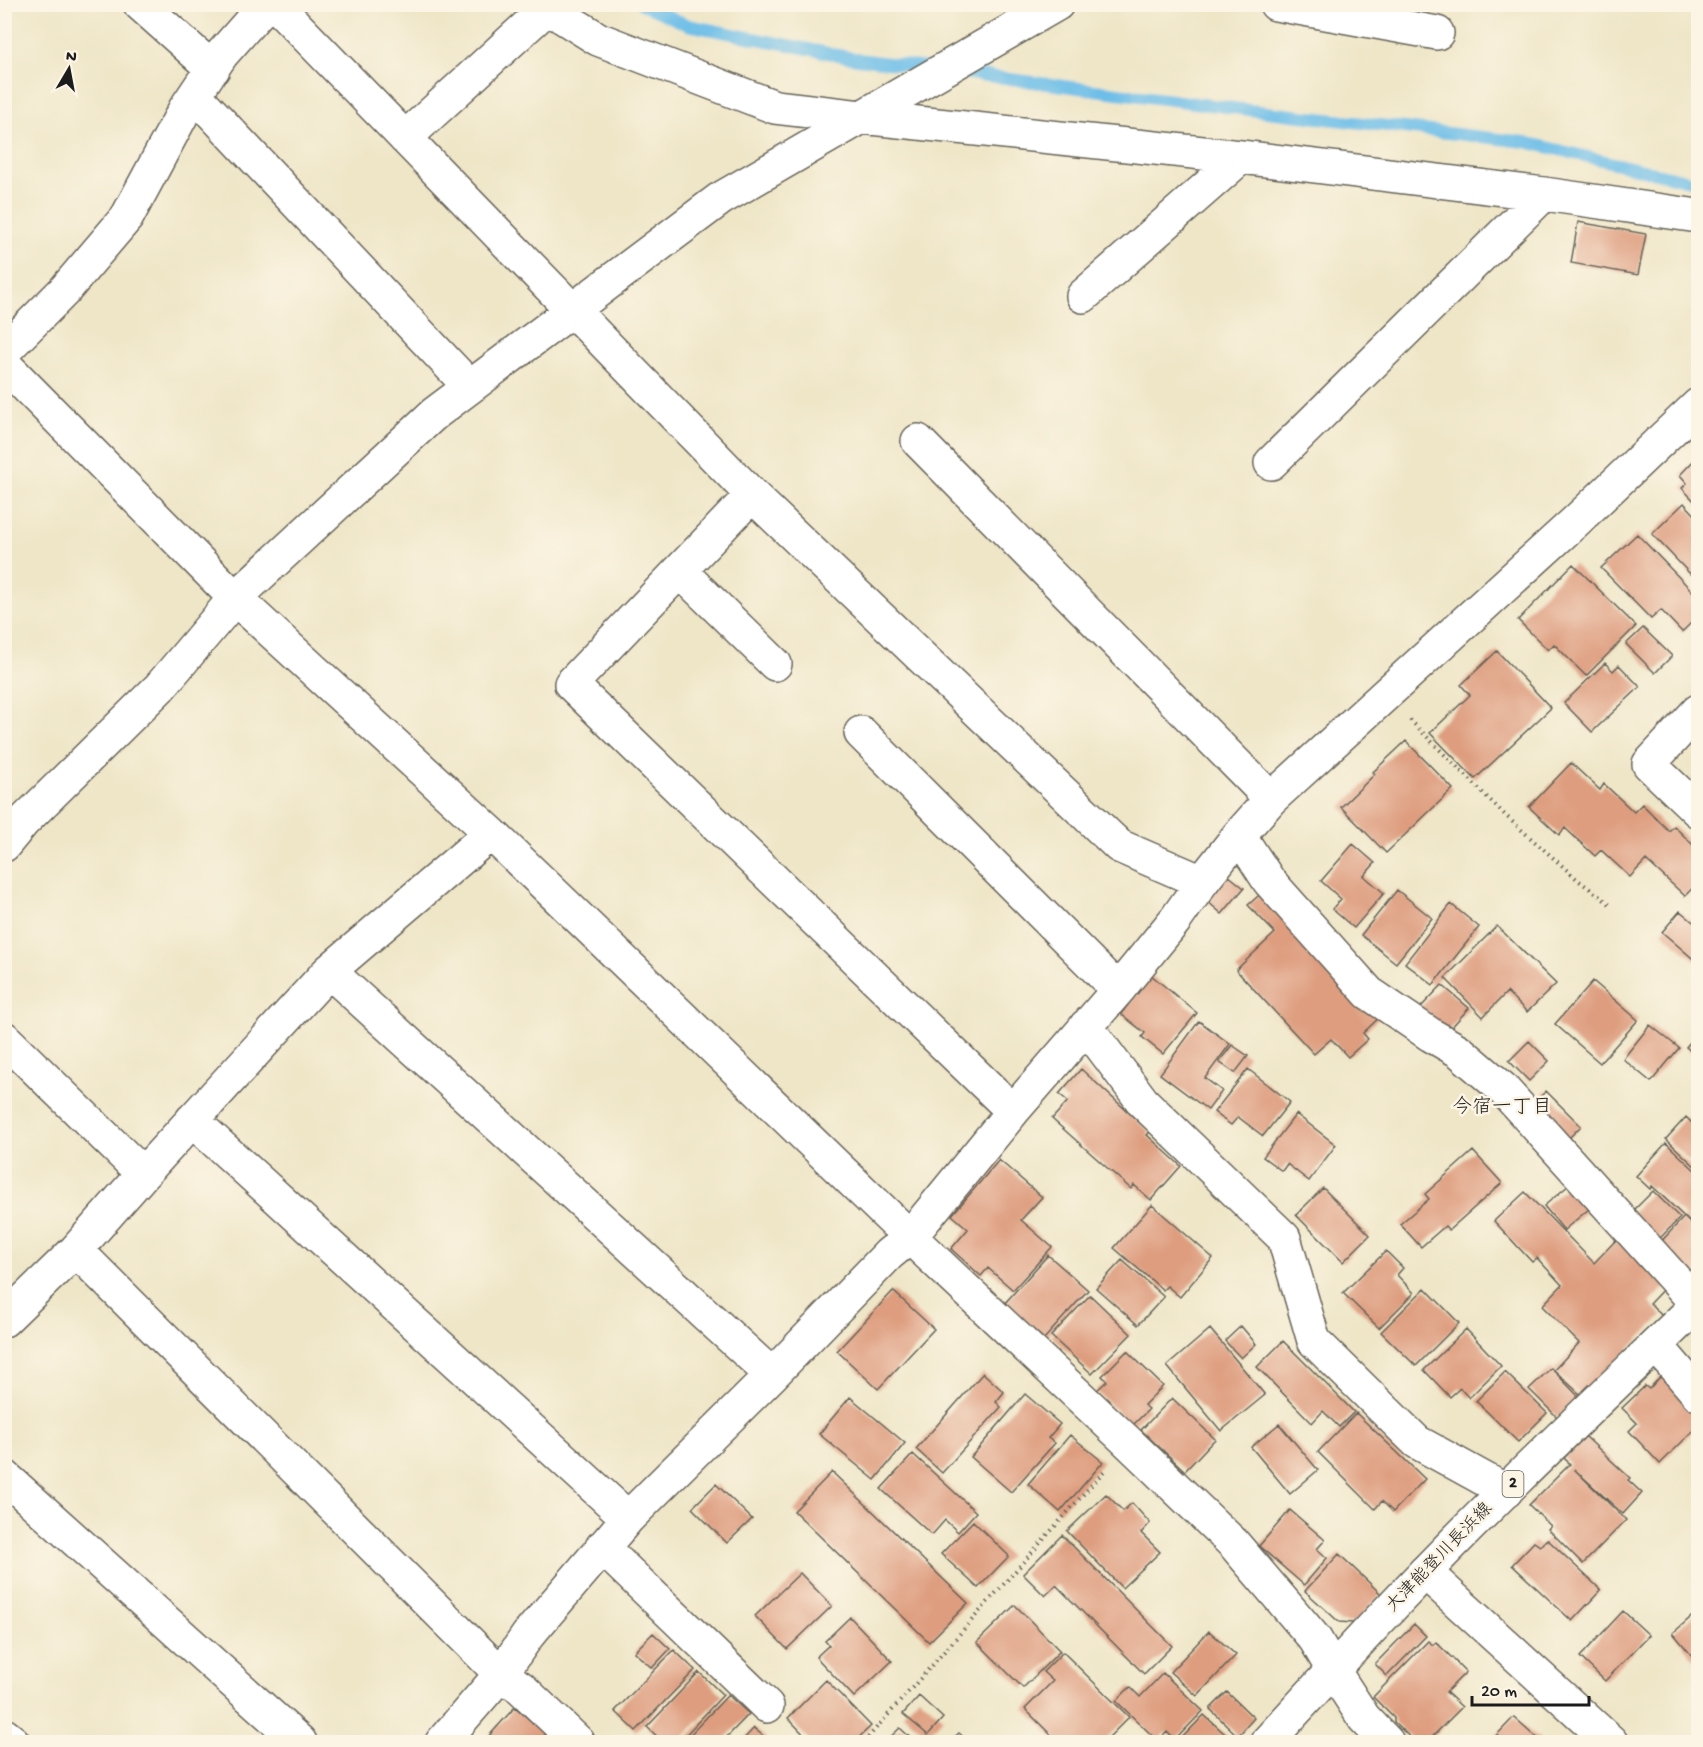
<svg xmlns="http://www.w3.org/2000/svg" width="1703" height="1747" viewBox="0 0 1703 1747" font-family="'Gochi Hand','Klee One',sans-serif">
<rect width="100%" height="100%" fill="#fcf5e5"/>
<filter id="ink" filterUnits="userSpaceOnUse"><feTurbulence type="fractalNoise" baseFrequency=".0167" numOctaves="2"/><feDisplacementMap in="SourceGraphic" scale="12" xChannelSelector="R" yChannelSelector="G"/><feConvolveMatrix kernelMatrix="1 2 1 2 8 2 1 2 1" color-interpolation-filters="sRGB"/></filter>
<filter id="wash" filterUnits="userSpaceOnUse"><feTurbulence type="fractalNoise" baseFrequency=".008" numOctaves="4" result="noise"/><feDisplacementMap in="SourceGraphic" scale="24" xChannelSelector="R" yChannelSelector="G"/><feGaussianBlur stdDeviation="1.35" result="paint"/><feColorMatrix in="noise" values="0 0 0 0 0 0 0 0 0 0 0 0 0 0 0 0 0 1.4 0 .05"/><feComposite in="paint" operator="in"/></filter>
<g filter="url(#wash)">
<rect width="100%" height="100%" fill="#efe6c8"/>
<g fill="none" stroke-linecap="round" stroke-linejoin="round">
<path stroke="#6dbee8" stroke-width="12" d="M642,4L688,25L858,59L933,69
M956,72L1241,109L1525,142L1698,183"/>
</g>
<g id="blocks">
<path fill="#de9d7f" d="M1578,222L1646,234L1638,275L1571,263Z
M1698,456V505L1682,488L1687,483L1680,475Z
M1684,503L1698,518V574L1694,578L1652,534Z
M1637,534L1698,597V616L1682,632L1661,610L1651,619L1601,568Z
M1573,564L1636,626L1586,676L1554,644L1548,650L1518,620Z
M1643,628L1672,656L1655,673L1626,644Z
M1497,651L1551,708L1475,779L1430,733L1470,695L1461,685Z
M1605,663L1613,671L1619,665L1640,687L1592,732L1564,703Z
M1406,741L1453,789L1386,853L1341,807L1375,774L1373,772Z
M1571,763L1600,790L1604,784L1634,812L1642,804L1669,831L1674,826L1698,850V882L1685,896L1646,860L1630,877L1601,850L1595,856L1565,828L1559,835L1529,807Z
M1353,844L1375,863L1364,876L1384,893L1354,928L1332,909L1341,899L1321,881Z
M1228,875L1244,888L1222,914L1207,901Z
M1266,889L1383,1014L1363,1033L1368,1039L1348,1057L1331,1039L1314,1054L1236,970L1275,933L1248,905Z
M1397,890L1432,918L1396,963L1361,935Z
M1451,904L1479,927L1433,985L1405,963Z
M1680,911L1698,926V963L1662,932Z
M1497,926L1556,984L1527,1012L1507,992L1483,1017L1445,978Z
M1151,975L1197,1013L1163,1054L1142,1037L1145,1033L1121,1014Z
M1593,981L1638,1020L1600,1063L1555,1024Z
M1442,985L1469,1008L1448,1031L1421,1007Z
M1199,1021L1230,1044L1205,1078L1222,1091L1208,1110L1160,1074Z
M1650,1025L1679,1048L1651,1082L1623,1059Z
M1698,1033V1058L1686,1047Z
M1529,1041L1549,1061L1529,1081L1509,1061Z
M1232,1045L1248,1056L1235,1073L1219,1062Z
M1081,1069L1150,1132L1147,1135L1181,1166L1151,1200L1134,1185L1131,1189L1052,1119L1068,1101L1059,1094Z
M1248,1069L1290,1102L1263,1136L1238,1117L1231,1125L1214,1112Z
M1546,1091L1581,1126L1566,1141L1528,1109Z
M1296,1114L1336,1145L1309,1181L1287,1164L1282,1171L1263,1157Z
M1686,1117L1698,1129V1169L1666,1139Z
M1666,1143L1698,1173V1230L1652,1186L1650,1189L1636,1176Z
M1473,1151L1502,1183L1449,1230L1445,1226L1421,1247L1400,1224L1429,1199L1425,1194Z
M999,1160L1042,1197L1021,1220L1052,1247L1013,1290L988,1268L981,1276L951,1249L968,1229L952,1215Z
M1575,1180L1596,1203L1564,1230L1544,1206Z
M1323,1188L1370,1235L1343,1262L1296,1215Z
M1653,1191L1680,1218L1653,1245L1626,1218Z
M1525,1192L1594,1263L1618,1238L1667,1285L1650,1303L1662,1316L1582,1396L1554,1370L1579,1343L1542,1306L1562,1285L1537,1258L1532,1262L1494,1221Z
M1152,1205L1213,1258L1180,1297L1167,1286L1163,1290L1114,1248Z
M1684,1217L1698,1231V1284L1655,1248Z
M1386,1251L1403,1268L1397,1275L1414,1293L1379,1328L1343,1293Z
M1048,1255L1088,1290L1044,1339L1004,1304Z
M1122,1260L1164,1297L1138,1325L1096,1288Z
M1425,1288L1459,1323L1416,1366L1381,1332Z
M893,1291L934,1329L878,1389L837,1351Z
M1090,1295L1131,1334L1092,1374L1051,1336Z
M1241,1326L1256,1344L1241,1358L1225,1341Z
M1210,1329L1265,1395L1221,1431L1167,1366Z
M1466,1329L1501,1366L1469,1398L1460,1388L1450,1397L1424,1370Z
M1283,1341L1354,1412L1339,1427L1323,1411L1312,1423L1257,1367Z
M1127,1351L1163,1386L1144,1405L1149,1409L1132,1426L1096,1391L1107,1381L1102,1376Z
M1551,1368L1580,1398L1559,1419L1529,1389Z
M1505,1372L1547,1413L1518,1442L1476,1401Z
M983,1373L1004,1392L996,1402L1001,1407L942,1473L916,1449Z
M1662,1375L1698,1411V1426L1660,1464L1629,1431L1637,1423L1622,1408L1645,1386L1649,1389Z
M1025,1394L1060,1424L1048,1438L1055,1443L1011,1492L971,1457Z
M850,1397L905,1443L875,1480L819,1434Z
M1172,1398L1215,1439L1185,1471L1141,1430Z
M1356,1413L1425,1479L1393,1512L1382,1501L1375,1509L1318,1452Z
M1279,1424L1318,1470L1290,1494L1251,1447Z
M1070,1435L1103,1462L1060,1512L1028,1484Z
M1585,1436L1630,1478L1628,1480L1642,1493L1623,1514L1574,1469L1626,1520L1583,1564L1548,1529L1551,1526L1529,1505L1570,1464L1564,1458Z
M913,1454L976,1512L958,1532L945,1520L932,1535L881,1489Z
M832,1472L968,1603L929,1642L794,1511Z
M716,1484L752,1519L727,1543L692,1508Z
M1106,1494L1123,1511L1132,1503L1150,1523L1141,1533L1160,1552L1122,1588L1067,1531Z
M1290,1510L1325,1540L1317,1549L1327,1558L1304,1585L1259,1546Z
M973,1521L1009,1556L978,1588L941,1554Z
M1062,1535L1172,1646L1144,1674L1056,1585L1045,1596L1023,1574Z
M1547,1539L1601,1590L1572,1621L1512,1565L1534,1542L1540,1546Z
M1339,1554L1381,1594L1354,1623L1339,1622L1305,1591Z
M800,1573L832,1606L787,1649L755,1616Z
M1015,1605L1060,1651L1023,1688L977,1642Z
M1623,1611L1649,1635L1605,1681L1580,1657Z
M1698,1611V1663L1673,1633Z
M850,1617L892,1661L854,1697L816,1657L829,1645L825,1641Z
M1414,1624L1426,1636L1387,1676L1375,1664Z
M1209,1631L1236,1655L1197,1696L1170,1672Z
M653,1633L670,1649L652,1668L634,1652Z
M1428,1641L1433,1645L1436,1642L1466,1672L1446,1692L1462,1707L1427,1742H1415L1394,1722V1718L1373,1697Z
M674,1650L695,1670L636,1731L615,1711Z
M1063,1652L1129,1717L1104,1742H1058L1025,1709L1053,1681L1043,1672Z
M699,1672L723,1695L679,1742H663L647,1727Z
M1163,1673L1203,1711L1175,1740L1167,1732L1158,1741L1116,1701L1130,1687L1140,1697Z
M826,1680L871,1726L854,1742H811L788,1718Z
M1227,1692L1254,1718L1238,1736L1210,1709Z
M728,1695L749,1714L722,1742H683Z
M919,1696L943,1718L928,1735L903,1714Z
M515,1707L549,1737L550,1742H494L488,1737Z
M1204,1715L1234,1742H1178Z
M1514,1717L1542,1742H1490Z
M754,1728L770,1742H741Z
M900,1728L915,1742H887L886,1741Z
M959,1733L969,1742H949Z"/>
</g>
</g>
<g filter="url(#ink)">
<use href="#blocks" fill-opacity="0" stroke="#666358" stroke-width="1.5"/>
<g fill="none" stroke-linecap="round" stroke-linejoin="round">
<defs>
<path id="minor" d="M140,4L213,69
M275,4L752,495L1119,846L1202,882
M542,4L598,39L775,107L861,117L1241,157L1544,194L1698,216
M1276,4L1437,33
M195,95L470,387
M405,138L547,8
M1083,296L1241,157
M4,351L64,291L127,217L185,109L222,54L266,4
M4,364L235,598L491,833L910,1237L1129,1443L1234,1544L1315,1639L1333,1670
M918,441L1271,799
M1271,463L1544,194
M752,495L571,684L1013,1111
M680,571L775,664
M1698,711L1649,764L1698,811
M861,733L1118,990
M1239,835L1269,881L1369,993L1431,1035L1459,1051L1502,1088L1698,1305
M4,845L23,822L160,687L235,598L434,414L720,199L1057,4
M329,971L772,1375
M1086,1026L1143,1102L1284,1238L1314,1341L1417,1442L1506,1491
M4,1038L143,1174
M192,1120L628,1518
M76,1250L501,1674L521,1688L578,1742
M4,1320L76,1250L143,1174L329,971L491,833
M1656,1345L1698,1394
M4,1476L300,1742
M602,1547L767,1706
M1425,1572L1611,1742
M4,1735L13,1742
M442,1742L501,1674L528,1635L628,1518L772,1375L889,1254L910,1237L1013,1111L1118,990L1176,919L1202,882L1239,835L1271,799L1576,521L1698,405"/>
<path id="major" d="M1333,1670L1364,1718L1387,1742
M1267,1742C1312,1693 1357,1643 1403,1595C1498,1495 1599,1400 1698,1304"/>
</defs>
<use href="#minor" stroke="#666358" stroke-width="36"/>
<use href="#major" stroke="#666358" stroke-width="36"/>
<path stroke="#666358" stroke-width="4" stroke-dasharray="1.5 4.5" stroke-linecap="butt" d="M1410,720L1506,816L1578,880L1611,905
M864,1742L1104,1471"/>
<use href="#minor" stroke="#fff" stroke-width="33"/>
<use href="#major" stroke="#fff" stroke-width="33"/>
</g>
</g>
<g text-anchor="middle" dominant-baseline="central" stroke-width="5" stroke-linejoin="round" paint-order="stroke">
<rect fill="#fcf5e5" stroke="#5f5d58" stroke-width="1.5" x="1502.5" y="1471" width="21" height="26" rx="4.5"/>
<g font-size="16" font-weight="bold" fill="#1c1c1c">
<text x="1513" y="1484">2</text>
</g>
<g font-size="18" fill="#1c1c1c" stroke="#fcf5e5">
<text transform="translate(1440 1558) rotate(-46)">大津能登川長浜線</text>
</g>
<g font-size="20" fill="#1c1c1c" stroke="#fcf5e5">
<text x="1502" y="1108">今宿一丁目</text>
</g>
</g>
<rect width="1703" height="1747" fill="none" stroke="#fcf5e5" stroke-width="24"/>
<g transform="translate(69 69) rotate(10)" stroke="#fcf5e5" stroke-width="4.5" paint-order="stroke">
<path d="M0-4.5L10 22L0 15L-10 22Z" fill="#1c1c1c"/>
<text y="-9" font-size="16" font-weight="bold" text-anchor="middle" fill="#1c1c1c">N</text>
</g>
<path d="M1472 1696v9h117v-9" fill="none" stroke="#1c1c1c" stroke-width="3"/>
<text x="1481" y="1696" font-size="18" fill="#1c1c1c" stroke="#fcf5e5" stroke-width="4.5" paint-order="stroke">20 m</text>
</svg>
